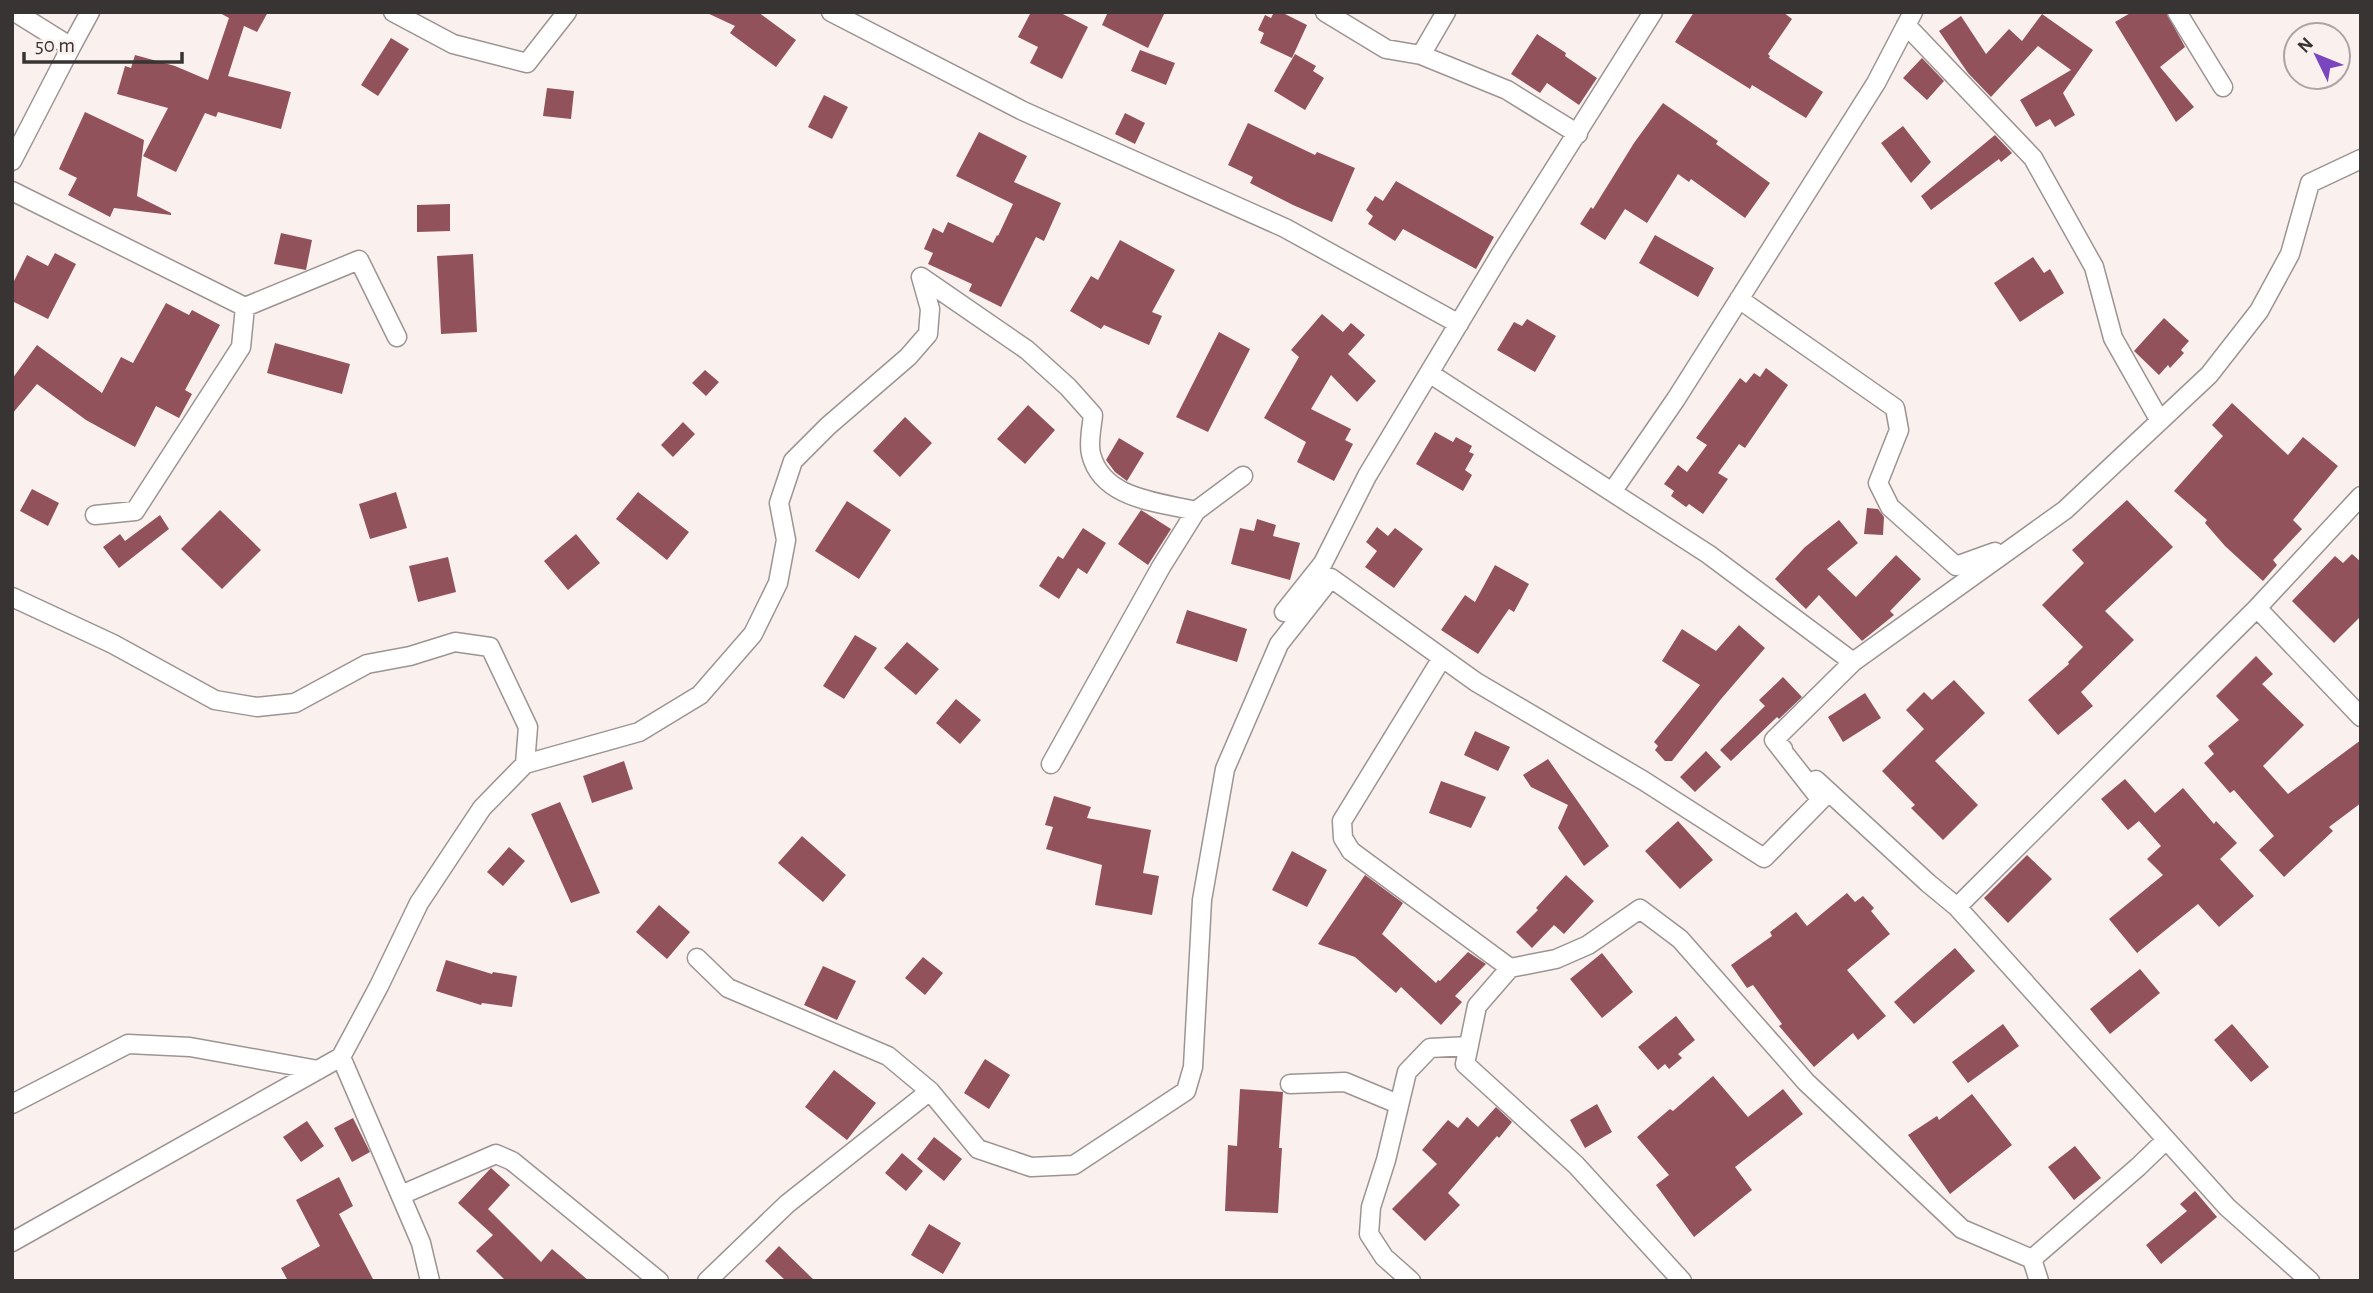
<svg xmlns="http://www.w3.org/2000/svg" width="2373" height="1293" viewBox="0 0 2373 1293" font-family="'Alegreya Sans',sans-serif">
<rect width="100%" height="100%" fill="#faf1ef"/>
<path fill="#92525b" d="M218,12H268L257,32L244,26L228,76L291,92L281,129L218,112L216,117L205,113L176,172L143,156L168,108L117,94L125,66L131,68L135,55L175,66L208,80L229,18Z
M705,12H758L796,40L776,67L730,33L735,26Z
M1031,12H1059L1088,27L1062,79L1030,63L1038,47L1018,37Z
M1108,12H1165L1148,48L1102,25Z
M1274,12H1281L1307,25L1292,58L1260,43L1264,33L1258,30L1265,15L1271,18Z
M1694,12H1783L1792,19L1768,54L1770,56L1769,58L1823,92L1806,118L1752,85L1750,89L1675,42Z
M2132,12H2166L2185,47L2160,67L2194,107L2176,122L2115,22Z
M2042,14L2093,50L2063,93L2075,115L2055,127L2050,119L2036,127L2020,100L2071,70L2038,46L1991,97L1968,73L1939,31L1961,16L1986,54L2009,29L2022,41Z
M1537,34L1566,53L1565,56L1597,78L1579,105L1547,83L1540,93L1511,74Z
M391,38L409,49L378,96L361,85Z
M1140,50L1175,63L1166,85L1131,71Z
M1295,54L1316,66L1313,71L1324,78L1305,110L1274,91Z
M1922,58L1944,81L1927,100L1903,78Z
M547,88L574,91L571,119L543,116Z
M824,95L848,107L832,139L808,127Z
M1663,103L1718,141L1716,144L1770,183L1745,218L1691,179L1689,182L1678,174L1647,223L1625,209L1605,240L1580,224L1591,207L1593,209L1634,143Z
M85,112L144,140L137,196L171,213V215L114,208L110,217L68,195L77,178L59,169Z
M1125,113L1145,123L1135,144L1115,134Z
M1248,123L1315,155L1317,152L1355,168L1332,222L1293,205L1250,183L1253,177L1228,165Z
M1903,126L1931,162L1911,183L1881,143Z
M979,132L1027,156L1014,182L1061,203L1044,241L1036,237L1001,307L969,291L972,284L928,264L933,253L924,249L933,228L943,233L948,222L993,243L997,235L998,236L1013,204L956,176Z
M1995,135L2012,153L2001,162L1999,159L1931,210L1921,196Z
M1396,181L1494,237L1476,269L1403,229L1395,241L1368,224L1373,216L1366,210L1375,196L1383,201Z
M450,204V231L417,232V205Z
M281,233L312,240L306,270L274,264Z
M1655,235L1714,268L1698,297L1639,263Z
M1120,240L1175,270L1152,312L1162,316L1149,345L1104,325L1101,329L1070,311L1091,276L1098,280Z
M55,253L76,264L48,319L12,301V285L27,255L48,266Z
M473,254L477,332L441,334L437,256Z
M2033,257L2044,273L2050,269L2064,293L2020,322L1994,283Z
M166,303L189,315L192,310L220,325L185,390L192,394L179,418L156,406L135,447L86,420L37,384L12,414V379L37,345L102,393L121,357L133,363Z
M1322,314L1343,332L1351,323L1365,335L1348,354L1376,381L1357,402L1331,375L1311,409L1351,429L1345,440L1353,444L1334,481L1297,462L1306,442L1264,418L1299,357L1291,350Z
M2164,318L2189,341L2181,350L2184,353L2170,368L2168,365L2159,375L2134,351Z
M1527,319L1556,336L1535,372L1497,350L1514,322L1522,326Z
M1219,332L1250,349L1208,432L1176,417Z
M275,343L350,364L342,394L267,373Z
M1766,368L1788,385L1745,448L1739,444L1718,473L1728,479L1703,514L1689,504L1686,507L1671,496L1674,491L1664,484L1678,465L1687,472L1707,445L1696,438L1740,378L1746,383L1754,373L1760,377Z
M705,370L719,382L706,396L692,383Z
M2232,403L2288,455L2303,437L2338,466L2293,520L2302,529L2273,560L2277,565L2263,581L2225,546L2205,523L2207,520L2174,491L2223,436L2212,425Z
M1028,405L1055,430L1025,464L997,439Z
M905,417L932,443L900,477L873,451Z
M683,422L695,434L673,457L661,445Z
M1435,432L1453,442L1456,437L1472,446L1469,452L1474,454L1465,470L1472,475L1463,491L1416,464Z
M1119,438L1144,453L1127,481L1115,472L1106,460Z
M32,489L59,503L48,526L20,511Z
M396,492L407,528L370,539L359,504Z
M638,492L689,532L667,560L616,519Z
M2127,500L2173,547L2105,611L2134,640L2081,692L2093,706L2058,735L2028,700L2069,664L2068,662L2083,647L2042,605L2084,563L2072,550Z
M847,501L891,530L859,579L815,551Z
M1867,508L1878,509L1884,517L1883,535L1864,534Z
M220,510L261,550L222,589L181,549Z
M1141,510L1171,529L1148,565L1118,544Z
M160,515L169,529L119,568L103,547L120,534L125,541Z
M1257,519L1276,525L1273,536L1300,543L1290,580L1231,564L1240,528L1254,531Z
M1839,520L1858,543L1827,569L1856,597L1896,555L1921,579L1890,611L1894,615L1862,641L1819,595L1806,609L1775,579L1805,547Z
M1377,527L1388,536L1395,528L1423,549L1394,588L1365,567L1377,551L1366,542Z
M1083,528L1106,543L1087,574L1078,568L1059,599L1039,586L1058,556L1063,559Z
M576,534L600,563L568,590L544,561Z
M2352,554L2361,562V616L2334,643L2292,601L2335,556L2343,563Z
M448,557L456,592L418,602L409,566Z
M1495,565L1529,584L1514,612L1509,609L1478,654L1441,630L1465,595L1475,602Z
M1187,610L1247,629L1237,662L1176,643Z
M1739,625L1765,648L1721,699L1672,761H1665L1655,750L1658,746L1654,742L1700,685L1662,661L1682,629L1716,651Z
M855,635L877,648L844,699L823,686Z
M907,642L939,669L916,695L884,668Z
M2256,656L2273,674L2262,684L2304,725L2263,766L2288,794L2361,740V803L2329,827L2333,831L2284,877L2259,850L2274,836L2234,790L2230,793L2204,763L2214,754L2208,746L2239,720L2216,696Z
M1783,677L1802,697L1779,719L1777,717L1731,761L1720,750L1765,706L1759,700Z
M1954,680L1985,713L1935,761L1978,805L1943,840L1911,808L1915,805L1882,771L1924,729L1906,710L1924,692L1932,700Z
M1865,693L1881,718L1843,742L1828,717Z
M956,699L981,720L960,744L936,723Z
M1475,731L1510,747L1498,771L1464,755Z
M1706,751L1721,767L1695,792L1680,777Z
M1548,759L1609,846L1584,866L1558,828L1568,805L1531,787L1523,775Z
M624,761L633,789L592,803L583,776Z
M2125,779L2155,813L2183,788L2214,824L2216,821L2237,843L2220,859L2254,896L2219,927L2198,904L2137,953L2109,919L2163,875L2147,859L2161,846L2139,821L2128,830L2101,799Z
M1441,781L1486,797L1471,828L1429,813Z
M1054,796L1091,807L1087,818L1151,830L1143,873L1159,876L1152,915L1095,905L1102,865L1046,849L1053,827L1045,825Z
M560,802L600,893L571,903L531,814Z
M1678,821L1713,860L1680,889L1645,851Z
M802,836L846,875L823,902L778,863Z
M509,847L525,861L503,886L487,872Z
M1292,851L1327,870L1307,907L1272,890Z
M2027,855L2052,879L2008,923L1984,898Z
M1365,875L1403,903L1382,934L1436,983L1438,980L1440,981L1468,952L1486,964L1455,996L1462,1002L1441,1025L1401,987L1396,993L1355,957L1318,944Z
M1566,875L1594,901L1564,934L1554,925L1532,948L1516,932L1538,910L1536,908Z
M1847,893L1855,902L1863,896L1874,908L1871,911L1890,934L1847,970L1886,1016L1858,1040L1853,1033L1814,1067L1779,1026L1782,1024L1753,985L1747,988L1731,965L1772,936L1770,932L1796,912L1807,926Z
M659,905L690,932L667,959L636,932Z
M1955,948L1975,971L1914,1024L1894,1002Z
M1602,953L1633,992L1602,1018L1570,979Z
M923,957L943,973L925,995L905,978Z
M446,960L492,974L493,972L517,976L512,1007L482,1003L481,1005L436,991Z
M823,966L856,981L837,1020L804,1005Z
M2140,969L2160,993L2110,1034L2090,1009Z
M1676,1016L1695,1040L1678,1054L1682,1058L1669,1069L1665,1064L1658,1070L1638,1047Z
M2003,1024L2019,1046L1968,1083L1952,1062Z
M2232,1024L2269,1067L2251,1082L2214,1040Z
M985,1059L1010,1075L989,1109L964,1093Z
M834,1070L876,1103L847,1140L805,1107Z
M1713,1076L1748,1117L1783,1089L1803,1114L1735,1167L1752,1190L1694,1237L1656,1185L1669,1175L1637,1137L1670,1109L1673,1111Z
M1240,1089L1283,1092L1279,1148H1282L1278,1213L1225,1211L1228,1145L1237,1146Z
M1972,1094L2012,1145L1950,1194L1908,1135L1937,1116L1939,1120Z
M1597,1104L1612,1132L1585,1148L1570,1120Z
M1496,1107L1512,1122L1499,1138L1497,1136L1448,1193L1460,1205L1425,1241L1392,1209L1437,1164L1422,1150L1448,1120L1458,1128L1467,1117L1478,1127Z
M353,1118L370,1152L352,1162L334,1128Z
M307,1121L324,1146L301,1162L283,1137Z
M934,1137L962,1159L944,1181L917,1159Z
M2075,1146L2101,1178L2074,1200L2048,1167Z
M902,1153L923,1171L906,1191L885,1173Z
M491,1168L510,1185L488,1209L541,1262L552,1249L589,1281H506L476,1251L493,1235L458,1203Z
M339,1177L353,1206L339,1214L374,1281H288L281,1268L320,1246L296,1200Z
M2195,1191L2217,1217L2161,1264L2146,1245L2187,1211L2180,1204Z
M929,1224L961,1243L943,1274L911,1255Z
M779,1246L815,1281H786L765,1261Z"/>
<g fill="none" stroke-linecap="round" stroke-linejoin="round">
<defs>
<path id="minor" d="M15,12L71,47L90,12
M393,12L453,44L527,63L567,12
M831,12L1023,111L1285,228L1459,324
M1325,12L1386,49L1421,55L1507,90L1578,134
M2177,12L2223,87
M1906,25L2033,158L2094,267L2113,338L2160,421
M1421,55L1446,12
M12,161L71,47
M12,191L245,307L359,260L397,337
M921,277L1027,350L1068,387L1093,415C1092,426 1088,443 1091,454C1102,499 1158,502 1196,511
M1739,299L1895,408L1899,430L1878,483L1890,507L1956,566L1995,552
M1429,373L1612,492
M95,515L135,511L241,347L245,307
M12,597L113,644L215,700L257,707L295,703L367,664L410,656L455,642L490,647L528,727L525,764L482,808L419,903L379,986L341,1057L12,1242
M2257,608L2361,717
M1284,612L1323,563L1367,476L1500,255L1653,12
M1442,658L1342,821L1343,838L1351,851L1510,968
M1853,662L2065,510L2209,375L2259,311L2290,254L2310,183L2361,159
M1783,749L1774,740L1853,662L1708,554L1612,492L1676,399L1876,83L1913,12
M525,764L639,732L700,695L753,634L778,583L786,540L779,503L793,461L828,426L908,357L928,334L930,309L921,277
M1051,764L1161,567L1196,511L1243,476
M1816,780L1928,883L1957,907L2257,608L2361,496
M1957,907L2227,1207L2310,1281
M697,958L728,988L888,1056L930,1091L978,1149L1031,1167L1074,1165L1186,1091L1193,1067L1202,900L1225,769L1279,644L1331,578L1476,682L1644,781L1764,858L1821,800L1774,740
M341,1057L421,1243L430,1281
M1290,1084L1345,1082L1398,1104
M12,1104L128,1044L190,1047L318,1070
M401,1195L496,1154L512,1161L659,1281
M2032,1259L2039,1281
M707,1281L787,1204L930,1091
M1411,1281L1384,1257L1369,1234L1371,1207L1386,1160L1407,1072L1430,1048L1469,1046
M1682,1281L1576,1165L1465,1064L1477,1006L1510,968L1556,959L1588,945L1640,909L1680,939L1806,1082L1962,1229L2032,1259L2138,1167L2166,1140"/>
</defs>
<use href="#minor" stroke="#9c9492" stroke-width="21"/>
<use href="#minor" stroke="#fff" stroke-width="18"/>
</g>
<rect width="2373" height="1293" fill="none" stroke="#373433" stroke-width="28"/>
<g transform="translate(2317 56) rotate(313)"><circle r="33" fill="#faf1ef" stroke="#aca5a4" stroke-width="2"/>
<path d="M0-5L12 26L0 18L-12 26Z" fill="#7946bd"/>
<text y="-10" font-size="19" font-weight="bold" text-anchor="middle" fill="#373433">N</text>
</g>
<path d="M24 52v10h158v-10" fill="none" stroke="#373433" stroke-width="3.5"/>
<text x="35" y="52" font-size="21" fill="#373433" stroke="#faf1ef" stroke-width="5" paint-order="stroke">50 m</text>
</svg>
